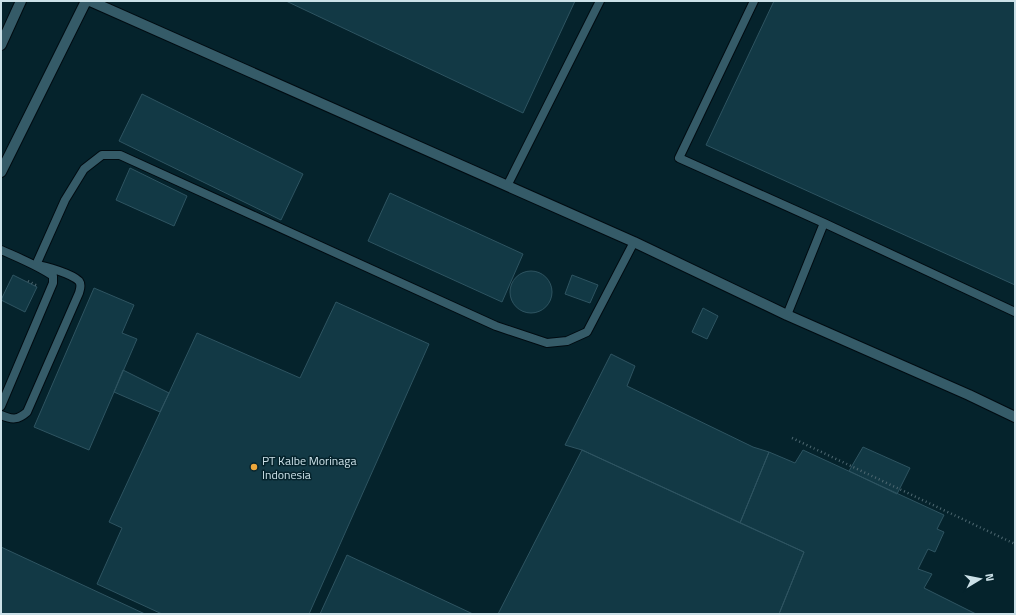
<svg xmlns="http://www.w3.org/2000/svg" width="1016" height="615" viewBox="0 0 1016 615" font-family="'Titillium Web',sans-serif">
<rect width="100%" height="100%" fill="#05232c"/>
<path fill="#123945" stroke="#2e5461" d="M286,1H575L523,113Z
M774,1H1015V285L706,145Z
M142,94L303,174L281,220L119,141Z
M130,168L187,196L174,226L116,200Z
M390,193L523,254L502,302L368,241Z
M510 292a21 21 0 1 1 42 0a21 21 0 1 1-42 0Z
M13,275L37,287L25,312L1,300Z
M572,275L598,285L590,303L565,294Z
M94,288L134,305L122,333L137,339L89,450L34,427Z
M336,302L429,344L309,614H162L97,584L122,528L109,522L197,333L300,378Z
M703,308L718,316L707,339L692,332Z
M611,354L635,366L627,386L753,447L769,452L740,523L582,450L565,445Z
M123,370L169,393L160,412L114,392Z
M863,447L910,468L897,494L849,471Z
M582,450L804,552L779,614H498Z
M803,450L944,515L937,529L944,532L935,552L928,549L918,569L932,574L924,588L976,614H779L804,552L740,523L769,452L795,463Z
M1,547L145,614H1Z
M347,555L473,614H320Z"/>
<g fill="none" stroke-linecap="round" stroke-linejoin="round">
<defs>
<path id="service" d="M754,1L679,158L824,223L1015,312
M507,186L600,1
M1,250C19,258 37,265 53,276V283L1,406
M36,265L65,200L84,169L102,155H120L496,326L547,343L567,341L587,332L634,242
M787,315L824,223
M1,415C12,420 18,420 27,412L79,293C80,289 82,285 79,281C72,274 46,266 36,265"/>
<path id="tertiary" d="M90,1L634,242L787,315L969,395L1015,417
M1,45L21,1
M1,172L86,1"/>
</defs>
<use href="#service" stroke="#000b11" stroke-width="10"/>
<use href="#tertiary" stroke="#000b11" stroke-width="12"/>
<path stroke="#4f6972" stroke-width="2.5" stroke-dasharray="1 3" stroke-linecap="butt" d="M28,281L38,286
M792,438L1015,544"/>
<use href="#service" stroke="#355b68" stroke-width="8"/>
<use href="#tertiary" stroke="#355b68" stroke-width="10"/>
</g>
<circle fill="#eda83b" stroke="#05232c" stroke-width="1.5" cx="254" cy="467" r="4"/>
<g text-anchor="middle" dominant-baseline="central" stroke-width="3" stroke-linejoin="round" paint-order="stroke">
<g font-size="12" fill="#cce1e8" stroke="#05232c" text-anchor="start">
<text x="262" y="460">PT Kalbe Morinaga<tspan x="262" dy="14">Indonesia</tspan></text>
</g>
</g>
<rect width="1016" height="615" fill="none" stroke="#cce1e8" stroke-width="4"/>
<g transform="translate(980 579) rotate(80)" stroke="#05232c" stroke-width="3" paint-order="stroke">
<path d="M0-3L7 15L0 10L-7 15Z" fill="#cce1e8"/>
<text y="-6" font-size="11" font-weight="bold" text-anchor="middle" fill="#cce1e8">N</text>
</g>
</svg>
